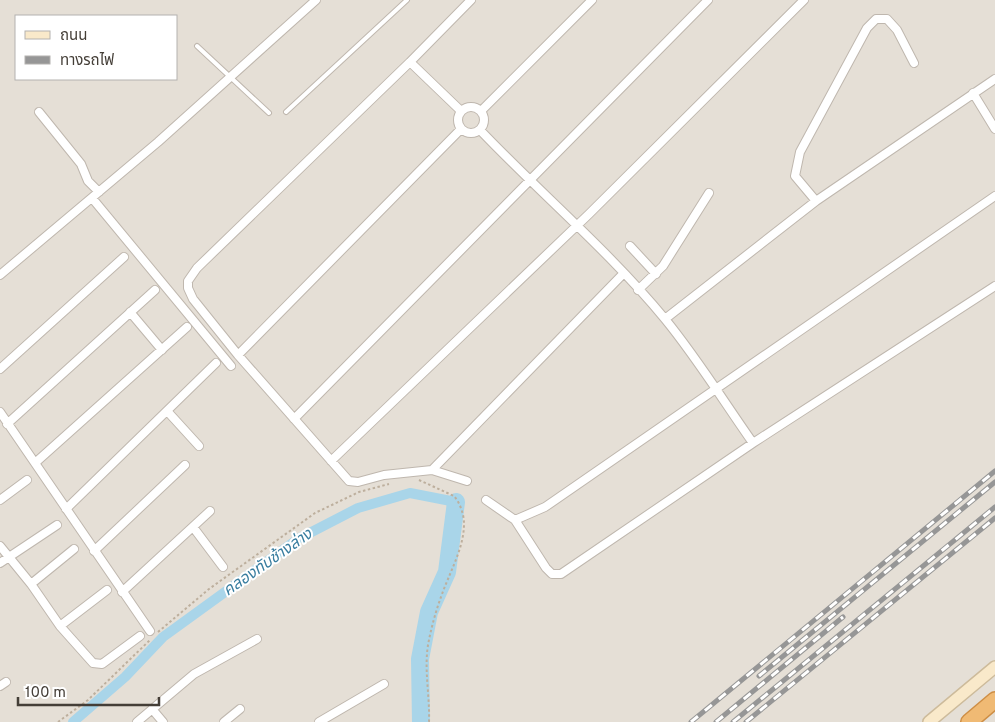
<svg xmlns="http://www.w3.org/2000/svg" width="995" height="722" viewBox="0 0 995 722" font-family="Overpass,'Noto Sans Thai',sans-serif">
<rect width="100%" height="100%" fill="#f2eee7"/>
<path fill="#e5dfd6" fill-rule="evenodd" d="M0,0H995V722H0ZM16,16H176V79H16Z"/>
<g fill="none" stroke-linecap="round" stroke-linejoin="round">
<path stroke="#a9d5e9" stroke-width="10" d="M73,722L125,677L163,637L298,539L358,508L410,493L456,502"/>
<path stroke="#a9d5e9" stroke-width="18" d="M421,722L420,659L429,612L447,572L456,502"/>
<defs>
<path id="service" d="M197,46L269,113
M286,112L407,0"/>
<path id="minor" d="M410,62L461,111
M973,93L995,129
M458 120a13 13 0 1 1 26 0a13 13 0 1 1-26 0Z
M481,111L592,0
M39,112L81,164L88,181L99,192
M480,130C541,194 609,251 665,319C697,358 724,402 753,443
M92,198L231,366
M816,201L795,176L800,152L867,28L876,19H887L897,30L914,63
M630,246L656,274
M0,275L158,142L316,0
M638,290L663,266L709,193
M130,312L162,350
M665,319L816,201L995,79
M238,355L461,129
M0,369L124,257
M0,412L150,631
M168,412L199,446
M294,419L708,0
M7,424L155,290
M331,461L589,214L804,0
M35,463L187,327
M432,470L623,274
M467,481L432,470L384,475L358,482L349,481L238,355L193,299L188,288V281L197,268L410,62L471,0
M0,500L27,480
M486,500L515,520L546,568L552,574H561L753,443L995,286
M66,509L216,363
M515,520L545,507L995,196
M193,527L223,567
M0,546L31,584L60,626L93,663L102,664L140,636
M94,551L185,465
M0,563L57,525
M31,584L74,549
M122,592L210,511
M60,626L107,590
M0,686L6,682
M152,709L163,722
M137,722L194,674L257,639
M224,722L240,709
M319,722L384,684"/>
<path id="secondary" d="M929,722L995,667"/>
<path id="motorway" d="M969,722L995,700"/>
</defs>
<use href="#service" stroke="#bfb7ae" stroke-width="6"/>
<use href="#minor" stroke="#bfb7ae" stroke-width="10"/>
<use href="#secondary" stroke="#cdbb9b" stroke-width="14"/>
<use href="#motorway" stroke="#ce8e45" stroke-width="18"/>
<path stroke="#bdaf9d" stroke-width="2" stroke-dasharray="2.5 2.5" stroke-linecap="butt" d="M419,480L454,496C460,503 464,514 464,524C464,543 455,562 448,579C439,600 432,623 428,645C424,671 430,696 429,722
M158,632L209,589L315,513L359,492L389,484
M58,722L88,700L151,639"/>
<use href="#service" stroke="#fff" stroke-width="4"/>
<use href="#minor" stroke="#fff" stroke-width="8"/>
<use href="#secondary" stroke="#f9e9ca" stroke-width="11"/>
<use href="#motorway" stroke="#f0ba74" stroke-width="15"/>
<defs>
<path id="rail" d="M759,676L995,482
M691,722L995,471
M716,722L843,617
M733,722L995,507
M746,722L995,518"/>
</defs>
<use href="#rail" stroke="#969696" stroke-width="5"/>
<use href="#rail" stroke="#fff" stroke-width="3" stroke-dasharray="9" stroke-linecap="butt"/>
</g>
<g text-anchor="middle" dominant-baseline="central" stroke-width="4" stroke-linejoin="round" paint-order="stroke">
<g font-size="16" font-style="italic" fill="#387d9f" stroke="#fff">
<text transform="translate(268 563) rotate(-35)">คลองทับช้างล่าง</text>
</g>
</g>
<rect x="15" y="15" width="162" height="65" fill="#ffffff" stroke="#b4b2af"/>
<rect x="25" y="31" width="25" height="8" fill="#f9e9ca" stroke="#b4b2af"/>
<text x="60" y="40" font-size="15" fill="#443e37">ถนน</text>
<rect x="25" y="56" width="25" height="8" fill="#969696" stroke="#b4b2af"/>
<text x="60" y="65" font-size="15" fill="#443e37">ทางรถไฟ</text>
<path d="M18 697v8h141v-8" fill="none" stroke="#443e37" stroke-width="2.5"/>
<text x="25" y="697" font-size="15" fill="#443e37" stroke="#ffffff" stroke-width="4" paint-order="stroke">100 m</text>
</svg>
